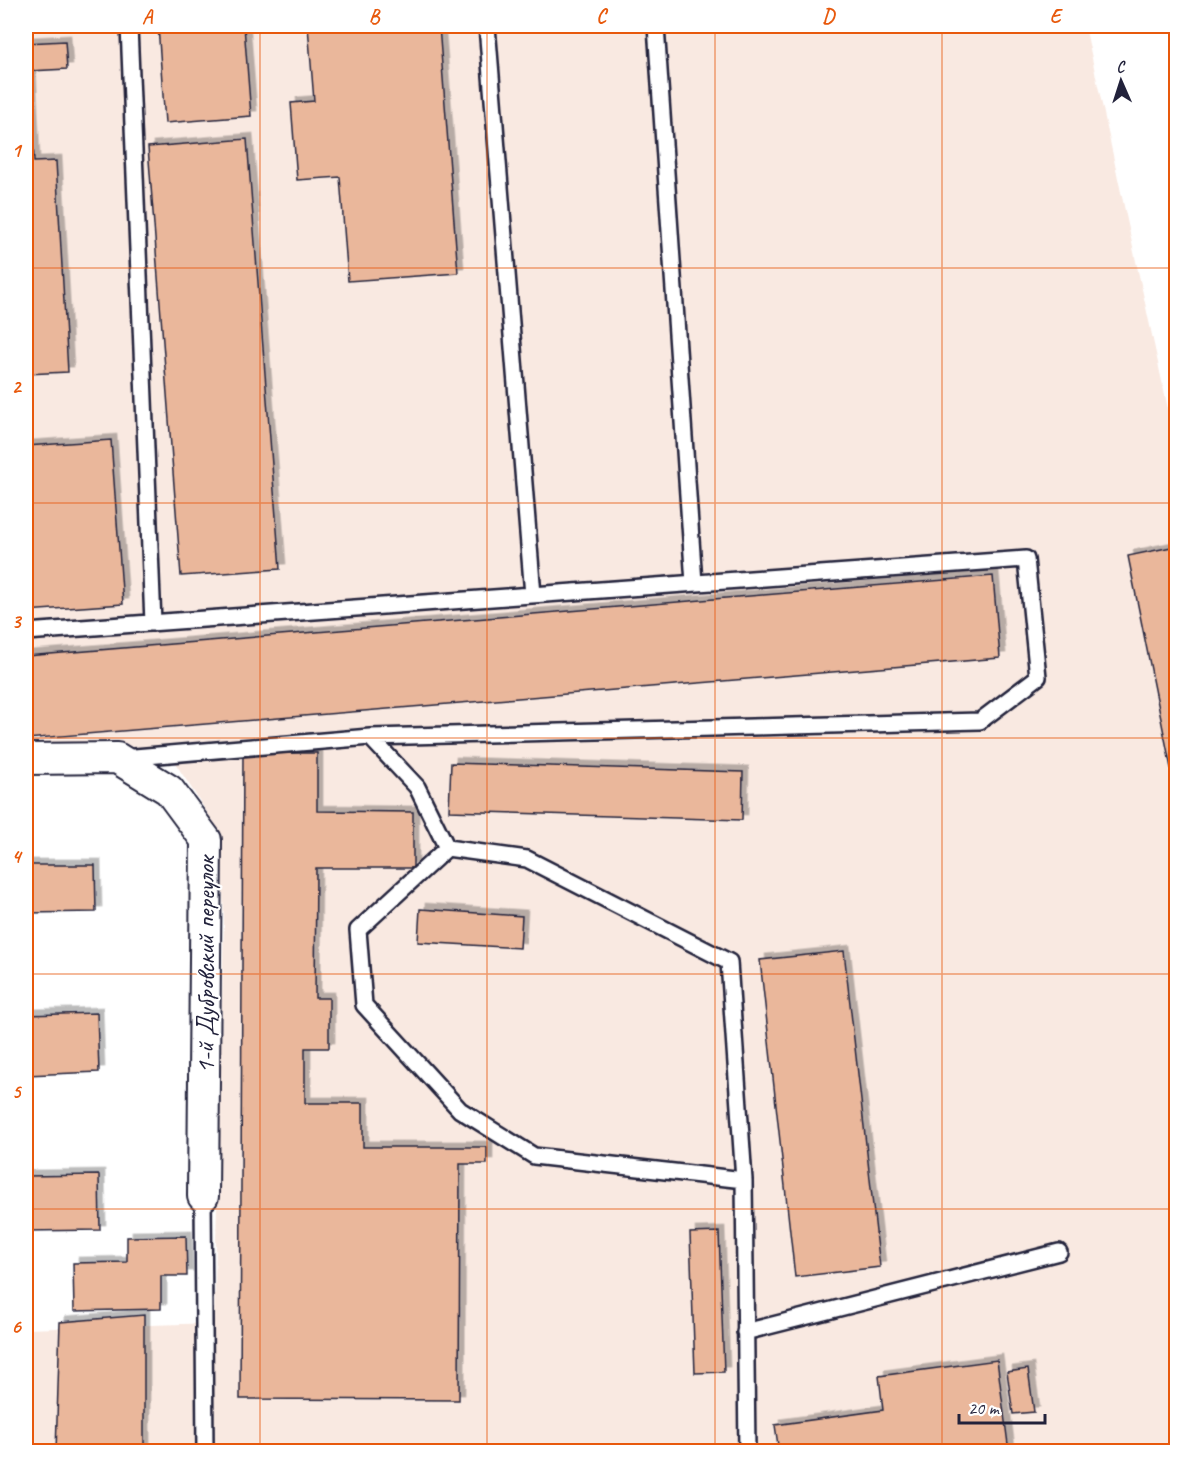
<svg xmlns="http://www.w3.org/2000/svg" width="1202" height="1477" viewBox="0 0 1202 1477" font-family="Caveat,sans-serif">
<defs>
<filter id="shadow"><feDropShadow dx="5.5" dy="-5.5" stdDeviation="0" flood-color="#0004"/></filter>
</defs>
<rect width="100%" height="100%" fill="#fff"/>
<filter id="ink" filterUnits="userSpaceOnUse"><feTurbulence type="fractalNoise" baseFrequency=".0167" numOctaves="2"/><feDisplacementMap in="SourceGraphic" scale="12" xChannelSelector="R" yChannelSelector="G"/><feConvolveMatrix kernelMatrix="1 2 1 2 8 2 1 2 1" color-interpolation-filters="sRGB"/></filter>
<g filter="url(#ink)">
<path fill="#f9e9e1" d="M26,26H1085L1176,446V1451H26V1329L214,1323L224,922L221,834L170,755L26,752Z"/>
<path fill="#eab79b" stroke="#22223b" stroke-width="1.5" filter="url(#shadow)" d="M158,26H244L251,116L165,123Z
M308,26H439L458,273L348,281L340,177L297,180L291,103L314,101Z
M65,41L67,69L30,71L34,162L56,161L68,372L26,374V43Z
M247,139L280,569L181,576L148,147Z
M111,440L123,604L26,611V446Z
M1176,546V793L1128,556Z
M993,576L1000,658L26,739V656Z
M243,753H317V811L413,812V868H316L315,998H329V1048H305V1103H363V1147H487V1164H460L459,1400L240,1399Z
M451,763L743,772L742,820L449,811Z
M26,865H95L96,912L26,913Z
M420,909L522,916L520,948L418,942Z
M844,951L880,1267L795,1277L760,960Z
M97,1013L99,1072L26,1075V1015Z
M99,1175L100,1230L26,1231V1176Z
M719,1232L724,1372L695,1373L690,1233Z
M186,1236L187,1276H161V1309L74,1311L73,1263L127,1262V1237Z
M144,1315V1452H56L60,1322Z
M997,1360L1009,1452H779L775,1425L883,1410L879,1376Z
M1028,1369L1034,1412L1013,1414L1007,1372Z"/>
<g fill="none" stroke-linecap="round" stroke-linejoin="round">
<defs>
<path id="service" d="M129,26L153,623
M487,26L533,595
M656,26L694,583
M26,632L1026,559L1038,677L980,721L370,737L123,758
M370,737L417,787L447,848L527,859L729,962L744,1180L747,1452
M447,848L358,930L364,1005L460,1110L534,1156L744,1180
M203,1196L205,1452
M745,1332L1059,1252"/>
<path id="minor" d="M26,759L117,758L169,790L206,840L203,1196"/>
</defs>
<use href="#service" stroke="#22223b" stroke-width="20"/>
<use href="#minor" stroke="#22223b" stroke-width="34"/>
<use href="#service" stroke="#fff" stroke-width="15"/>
<use href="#minor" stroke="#fff" stroke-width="30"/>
</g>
</g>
<path fill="none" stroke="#e8590c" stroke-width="1.5" stroke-opacity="0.55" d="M260,26V1452M487,26V1452M715,26V1452M942,26V1452M26,268H1176M26,503H1176M26,738H1176M26,974H1176M26,1209H1176"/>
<g text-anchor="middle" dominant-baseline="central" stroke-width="4.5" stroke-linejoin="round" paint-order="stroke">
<g font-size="26" fill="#22223b" stroke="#fff">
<text transform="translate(205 965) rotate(-90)">1-й Дубровский переулок</text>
</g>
</g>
<rect width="1202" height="1477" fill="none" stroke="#fff" stroke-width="66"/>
<g transform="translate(1121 81) rotate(357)" stroke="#ffffff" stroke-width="4.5" paint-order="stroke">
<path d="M0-4.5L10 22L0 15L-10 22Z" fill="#22223b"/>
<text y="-9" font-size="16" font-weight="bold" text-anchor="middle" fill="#22223b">С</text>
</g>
<path d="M959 1414v9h86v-9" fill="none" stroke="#22223b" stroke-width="3"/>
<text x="968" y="1414" font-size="18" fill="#22223b" stroke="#ffffff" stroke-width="4.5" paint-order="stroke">20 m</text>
<rect x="33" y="33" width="1136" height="1411" fill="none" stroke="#e8590c" stroke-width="2"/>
<g font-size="20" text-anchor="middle" font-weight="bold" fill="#e8590c">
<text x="147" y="23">A</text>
<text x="374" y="23">B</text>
<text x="601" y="23">C</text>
<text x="828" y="23">D</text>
<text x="1055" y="23">E</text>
<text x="16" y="157">1</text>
<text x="16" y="393">2</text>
<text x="16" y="628">3</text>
<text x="16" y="863">4</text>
<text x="16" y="1098">5</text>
<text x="16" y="1333">6</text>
</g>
</svg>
